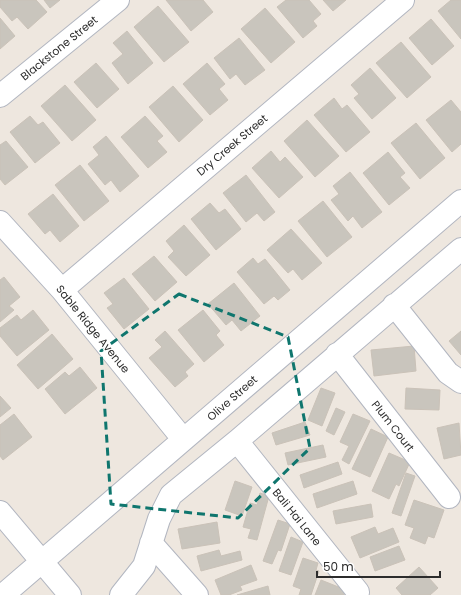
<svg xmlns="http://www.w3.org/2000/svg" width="461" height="595" viewBox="0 0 461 595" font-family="Poppins,sans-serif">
<rect width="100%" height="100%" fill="#eee7df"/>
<path fill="#c9c5bd" stroke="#cac2b8" d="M0,0H36L47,12L28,29L17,17L12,21L0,7Z
M44,0H60L50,8Z
M166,0H203L213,12L191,31Z
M286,0H309L321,14L313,21L317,26L303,38L277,7Z
M323,0H346L333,11Z
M451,0H461V39L438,11Z
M158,6L189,42L164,62L134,27Z
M265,8L295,42L271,63L241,29Z
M0,18L15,36L0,49Z
M431,19L454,46L432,65L409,38Z
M127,31L153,63L128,84L112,63L123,54L113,43Z
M239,38L265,70L245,85L236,74L230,79L214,58Z
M401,42L431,77L407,98L376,63Z
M96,63L119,89L97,108L74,82Z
M207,63L225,84L219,89L228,100L210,115L183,84Z
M370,68L396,98L372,119L354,98L359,94L351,85Z
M65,85L96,120L72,141L41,106Z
M173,86L203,120L179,142L149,107Z
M334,98L342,109L347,105L370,132L346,152L314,115Z
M451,100L461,112V144L452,152L426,120Z
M30,116L38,125L43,122L60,143L35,163L10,132Z
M145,116L163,136L157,141L167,152L148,168L121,137Z
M307,120L339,156L315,177L284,141Z
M416,123L445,158L420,179L391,143Z
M106,136L139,176L120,192L111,180L105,185L88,164L99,155L93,147Z
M6,141L28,167L5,185L0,179V145Z
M271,151L280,162L285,157L303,177L279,198L252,168Z
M388,152L405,173L400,177L410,188L389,205L363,173Z
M80,165L109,201L84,221L55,185Z
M350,172L382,212L362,228L353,216L348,221L331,200L339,194L333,186Z
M246,175L275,212L264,221L257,213L246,222L223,193Z
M53,194L79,226L60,242L50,230L45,234L28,214Z
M323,201L352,237L327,257L298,221Z
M210,203L219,213L225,209L241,229L216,250L191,219Z
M184,225L210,255L186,276L168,257L174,251L166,241Z
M291,229L322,263L302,280L293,269L288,273L267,250Z
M154,256L177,282L155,301L132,274Z
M253,258L258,264L265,259L290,290L278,300L274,296L264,304L237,272Z
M4,277L20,297L9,306L14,310L0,322V280Z
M124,278L149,309L124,329L107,308L113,304L104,293Z
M234,283L260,316L241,331L232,320L226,325L208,304Z
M33,310L49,330L17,356L0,336V328L17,315L21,320Z
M203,310L220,331L216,335L224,345L204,362L178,330Z
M165,331L194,364L185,372L188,376L175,387L149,358L162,347L155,340Z
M461,331V355L449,341Z
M52,334L73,359L38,389L17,365Z
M414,346L416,371L374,376L371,350Z
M80,367L97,388L65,414L45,389L65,372L69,376Z
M321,388L335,393L322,426L308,420Z
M406,388L440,390L439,410L405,409Z
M0,396L11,408L0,417Z
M336,408L345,412L334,435L326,431Z
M14,414L32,437L3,460L0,456V425Z
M353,414L370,421L349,464L342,460L349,446L340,442Z
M305,422L310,435L276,445L272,433Z
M459,423L461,455L444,459L437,428Z
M371,429L388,437L370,477L352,469Z
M323,445L326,457L288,465L285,453Z
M389,453L410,462L399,486L396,484L389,499L372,491Z
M338,462L342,474L304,488L300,475Z
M406,473L415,476L401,516L392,513Z
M235,481L252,487L242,516L225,510Z
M353,481L357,494L317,508L313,494Z
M260,493L269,496L257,540L248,538L251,529L243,527L250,503L257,505Z
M414,500L444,510L434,538L428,536L425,544L410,538L414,528L405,525Z
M371,504L373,517L336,524L333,511Z
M278,520L290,524L281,551L278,550L272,564L263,561Z
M217,522L220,543L182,549L178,529Z
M375,527L378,534L393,528L399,542L360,558L351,537Z
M291,537L303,542L291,575L279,571Z
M399,546L405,560L375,571L370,557Z
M219,550L221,556L240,551L242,560L201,571L197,556Z
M303,558L318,563L316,570L319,571L311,595H299L301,589L293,586Z
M251,565L257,580L240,586L242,590L229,595H221L215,580Z
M419,567L438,588L430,595H402L396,588Z
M321,580L346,590L344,595H315Z
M268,586L270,595H237Z"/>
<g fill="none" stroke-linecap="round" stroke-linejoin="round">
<defs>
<path id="minor" d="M0,96L118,0
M0,222L62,290L183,439
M62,290L403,0
M394,305L448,373L461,382
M337,354L449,497
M237,441L358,592
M0,512L70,595
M151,543L197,595
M3,595L461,201
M121,595L144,566L159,519L171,495L237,441L461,249"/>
</defs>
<use href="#minor" stroke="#b2b6c0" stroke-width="24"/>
<use href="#minor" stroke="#fff" stroke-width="22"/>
</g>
<path fill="none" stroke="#0f766e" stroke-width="3" stroke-dasharray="8 5" stroke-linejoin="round" d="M179,294L288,337L310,448L238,518L111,504L101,351Z"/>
<g text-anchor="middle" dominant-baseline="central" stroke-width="3" stroke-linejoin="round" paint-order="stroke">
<g font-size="11" fill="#2c2c2c" stroke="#fff">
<text transform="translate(59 48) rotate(-39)">Blackstone Street</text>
<text transform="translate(232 145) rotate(-40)">Dry Creek Street</text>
<text transform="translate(93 329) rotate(51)">Sable Ridge Avenue</text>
<text transform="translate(232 398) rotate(-41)">Olive Street</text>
<text transform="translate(393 426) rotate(52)">Plum Court</text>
<text transform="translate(297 517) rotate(51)">Bali Hai Lane</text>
</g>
</g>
<path d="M317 571v6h123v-6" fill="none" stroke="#2c2c2c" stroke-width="2"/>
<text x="323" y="571" font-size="12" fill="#2c2c2c" stroke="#ffffff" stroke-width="3" paint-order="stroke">50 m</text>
</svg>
